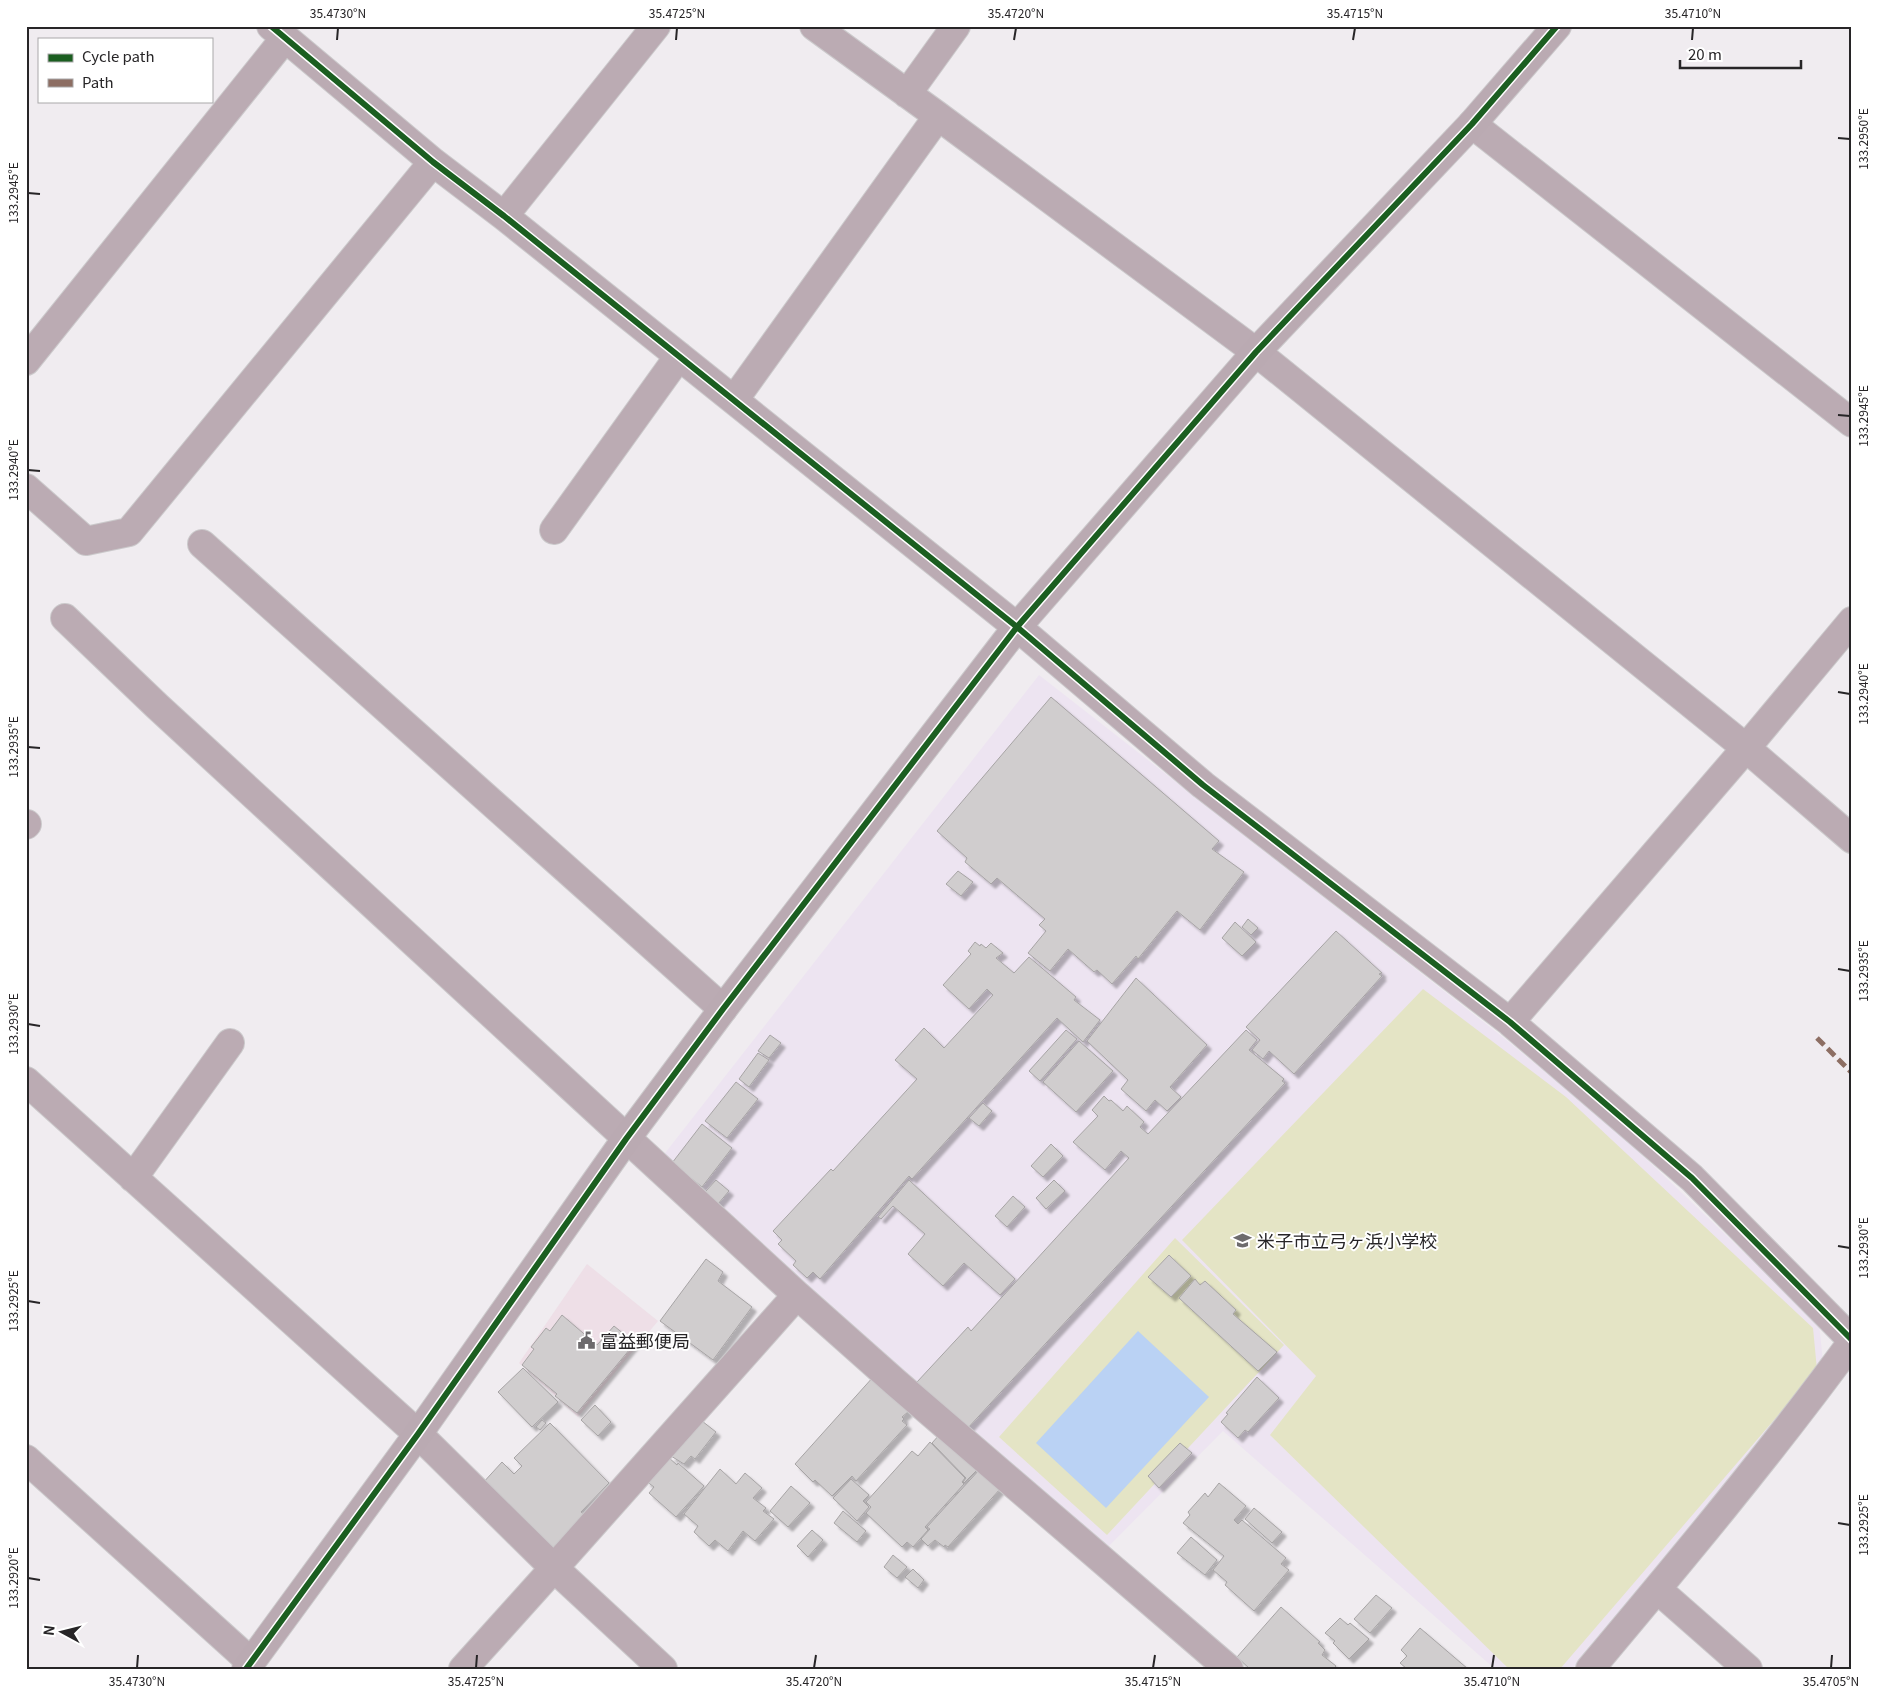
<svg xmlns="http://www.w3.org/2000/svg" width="1878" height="1695" viewBox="0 0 1878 1695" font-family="Georgia,'Noto Sans JP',serif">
<defs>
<filter id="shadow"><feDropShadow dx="4.5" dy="4.5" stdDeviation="1" flood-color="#0004"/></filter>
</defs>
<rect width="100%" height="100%" fill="#f0ecf0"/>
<path fill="#eedfe7" d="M587,1264L658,1321L578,1417L519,1363Z"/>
<path fill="#ede4f1" d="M1039,675L1504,1038L1615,1129L1819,1324L1824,1371L1572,1669H1495L1223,1431L1105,1550L879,1354L662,1157Z"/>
<path fill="#e4e4c5" d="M1423,989L1566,1097L1813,1328L1817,1370L1560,1669H1509L1270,1435L1316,1376L1182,1240Z
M1175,1238L1284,1345L1107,1535L999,1437Z"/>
<path fill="#bad2f4" d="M1138,1331L1209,1397L1106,1508L1036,1443Z"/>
<path fill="#d0cdce" stroke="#a7a4a5" filter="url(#shadow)" d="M1051,697L1219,841L1212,849L1244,872L1200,930L1177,911L1138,959L1136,956L1112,984L1097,970L1094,972L1068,949L1050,971L1028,953L1046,931L1039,925L1045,919L997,878L991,884L965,862L967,858L937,831Z
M958,871L973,882L961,896L946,884Z
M1248,919L1258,928L1251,935L1242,927Z
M1235,922L1256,942L1242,956L1222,938Z
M1336,931L1382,973L1379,974L1382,976L1294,1074L1269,1051L1263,1059L1252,1050L1260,1040L1246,1027Z
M975,942L980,946L981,944L986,948L991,943L1003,953L996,958L1014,973L1029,957L1076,997L1074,1000L1100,1020L1083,1042L1057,1018L912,1179L909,1176L820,1279L813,1272L807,1278L793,1265L796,1261L778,1244L782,1240L773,1231L831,1169L833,1171L917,1079L895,1060L924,1028L944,1048L993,995L987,989L969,1009L943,985L971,954L968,951Z
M1136,978L1207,1045L1170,1087L1181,1097L1167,1111L1155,1100L1146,1111L1121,1089L1128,1080L1087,1041Z
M1066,1030L1077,1039L1040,1081L1029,1071Z
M1246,1030L1257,1040L1249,1050L1284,1079L1282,1081L1285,1083L967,1429L917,1382L968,1327L971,1331L1129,1158L1121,1151L1105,1170L1073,1142L1098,1116L1092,1110L1104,1096L1109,1101L1111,1100L1123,1111L1127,1106L1144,1122L1140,1127L1148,1134Z
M770,1035L781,1043L769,1058L758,1051Z
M1079,1041L1113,1071L1076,1112L1043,1082Z
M758,1053L769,1060L749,1087L739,1079Z
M736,1082L758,1099L727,1138L705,1121Z
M983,1103L992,1111L979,1126L969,1118Z
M702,1124L732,1148L702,1187L672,1163Z
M1051,1144L1063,1156L1043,1177L1031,1166Z
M716,1180L729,1191L718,1204L705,1192Z
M909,1180L1015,1279L1000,1295L964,1263L943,1286L908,1254L925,1234L893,1206L881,1219L878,1217Z
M1054,1180L1065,1191L1046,1209L1036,1198Z
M1013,1196L1025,1207L1007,1227L995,1216Z
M1169,1255L1191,1276L1171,1297L1148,1277Z
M706,1259L723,1272L718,1281L752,1307L713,1360L660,1321Z
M1195,1279L1200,1285L1205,1281L1236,1310L1233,1314L1277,1352L1258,1371L1179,1298Z
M562,1315L597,1345L614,1326L635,1343L577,1413L555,1396L557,1394L522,1365L534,1349L531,1347L546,1328L550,1331Z
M523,1368L558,1402L532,1427L498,1392Z
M874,1376L910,1406L906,1410L908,1412L902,1417L904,1419L902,1421L907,1425L856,1481L852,1476L832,1496L815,1480L813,1482L795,1464Z
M1257,1377L1279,1398L1248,1432L1245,1430L1238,1438L1221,1422L1228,1414L1226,1413Z
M595,1405L611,1422L598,1436L581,1420Z
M542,1420L546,1423L540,1430L536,1427Z
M702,1421L716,1432L695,1459L691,1456L684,1464L671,1456Z
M550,1423L609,1483L581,1512L585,1515L546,1554L481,1485L502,1462L514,1474L522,1466L514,1458Z
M940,1434L978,1469L964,1483L963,1482L966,1478L932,1443Z
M930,1442L965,1478L962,1482L964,1484L925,1527L928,1530L913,1547L907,1542L902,1547L866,1513L871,1507L866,1502L912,1451L918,1456Z
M1180,1443L1192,1453L1159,1488L1148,1476Z
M668,1457L677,1465L678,1463L704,1486L676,1517L649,1493L654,1487L646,1481Z
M720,1469L736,1484L745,1473L762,1488L753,1498L766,1508L763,1511L774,1519L755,1541L743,1531L728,1551L715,1540L709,1546L694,1532L698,1526L684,1514Z
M980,1469L1001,1488L948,1547L945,1545L944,1547L935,1540L928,1546L921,1539L930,1529L927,1527Z
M851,1479L869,1495L863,1501L869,1507L857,1521L833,1498Z
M1219,1483L1246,1506L1234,1520L1238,1524L1242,1520L1286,1558L1281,1564L1289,1570L1254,1611L1225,1585L1227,1582L1213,1570L1224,1556L1183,1523L1190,1515L1188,1512L1205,1493L1208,1497Z
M791,1486L810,1503L788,1527L770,1511Z
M1254,1508L1282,1532L1272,1543L1245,1519Z
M843,1511L866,1531L857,1542L834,1523Z
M812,1530L823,1540L808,1557L797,1546Z
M1191,1537L1217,1560L1205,1575L1177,1553Z
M893,1555L907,1567L897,1578L884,1567Z
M913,1569L924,1580L918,1588L905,1577Z
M1376,1595L1392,1608L1370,1633L1354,1619Z
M1281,1607L1320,1642L1318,1643L1325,1650L1322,1655L1336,1666L1333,1669H1250L1237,1657Z
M1340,1618L1348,1625L1350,1623L1369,1639L1349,1659L1333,1643L1335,1641L1325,1633Z
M1420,1628L1468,1669H1407L1400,1663L1407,1656L1401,1650Z"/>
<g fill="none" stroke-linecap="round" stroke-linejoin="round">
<defs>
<path id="street" d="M271,26L433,162L504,216L1017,627L1203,785L1510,1022L1692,1178L1852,1340
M814,26L938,116L1256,352L1746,748L1852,839
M907,94L956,26
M1472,124L1852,423
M504,216L656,26
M26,361L285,38
M734,400L938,116
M26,488L86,541L129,532L433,162
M554,530L679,356
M202,544L723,1009
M65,618L157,706L797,1295
M26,825L27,824
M1510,1022L1746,748L1852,621
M26,1081L418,1434L554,1568L797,1295L895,1382L1229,1669
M133,1178L230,1043
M26,1459L251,1662
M1657,1589L1748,1669
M463,1669L554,1568L663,1669
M1590,1669C1679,1563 1770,1454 1852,1342"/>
<path id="secondary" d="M246,1669L418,1434L626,1139L723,1009L1017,627L1256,352L1472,124L1557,26"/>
</defs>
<use href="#street" stroke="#cbc9cb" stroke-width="30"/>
<use href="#secondary" stroke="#cbc9cb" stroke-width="30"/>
<use href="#street" stroke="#bbabb3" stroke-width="28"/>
<use href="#secondary" stroke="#baaab2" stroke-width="28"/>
<path stroke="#8d6e63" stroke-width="5" stroke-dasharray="10 5" stroke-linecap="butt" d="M1817,1038L1852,1073"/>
<defs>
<path id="cycleway" d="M271,26L433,162L504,216L1017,627L1203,785L1510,1022L1692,1178L1852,1340
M246,1669L418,1434L626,1139L723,1009L1017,627L1256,352L1472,124L1557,26"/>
</defs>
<use href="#cycleway" stroke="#fff" stroke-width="9"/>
<use href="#cycleway" stroke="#1b5e20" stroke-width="6"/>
</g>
<path fill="none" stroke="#272527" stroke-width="2" d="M337,40L338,28M676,40L677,28M1014,40L1016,28M1353,40L1355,28M1692,40L1693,28M1838,138L1850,139M28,193L40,194M1838,415L1850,416M28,470L40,471M1838,692L1850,694M28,747L40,748M1838,969L1850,971M28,1024L40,1026M1838,1246L1850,1248M28,1301L40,1303M1838,1523L1850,1525M28,1578L40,1580M137,1668L138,1655M476,1668L477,1655M814,1668L816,1655M1153,1668L1155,1655M1492,1668L1494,1655M1831,1668L1832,1655"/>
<defs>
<symbol id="school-bare" viewBox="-9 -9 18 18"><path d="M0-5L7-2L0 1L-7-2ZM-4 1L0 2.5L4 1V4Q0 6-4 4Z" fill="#6d6b6d" stroke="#fff" stroke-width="2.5" paint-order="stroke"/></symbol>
<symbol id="civic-bare" viewBox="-9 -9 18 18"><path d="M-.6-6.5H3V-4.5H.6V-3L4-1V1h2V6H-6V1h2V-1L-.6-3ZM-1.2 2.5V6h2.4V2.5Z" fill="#6d6b6d" stroke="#fff" stroke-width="2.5" paint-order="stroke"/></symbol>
</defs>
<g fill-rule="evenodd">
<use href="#school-bare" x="1230" y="1228" width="25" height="25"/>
<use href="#civic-bare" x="574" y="1328" width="25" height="25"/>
</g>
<g text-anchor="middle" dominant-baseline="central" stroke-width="4" stroke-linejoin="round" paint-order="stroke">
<g font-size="18" fill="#272527" stroke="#fff" text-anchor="start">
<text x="1257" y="1240">米子市立弓ヶ浜小学校</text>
<text x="600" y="1340">富益郵便局</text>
</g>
</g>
<rect width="1878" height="1695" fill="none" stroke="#ffffff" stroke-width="55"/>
<rect x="38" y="38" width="175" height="65" fill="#ffffff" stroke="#a9a8a9"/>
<rect x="48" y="54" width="25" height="8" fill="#1b5e20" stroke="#a9a8a9"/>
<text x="82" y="62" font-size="15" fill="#272527">Cycle path</text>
<rect x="48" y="79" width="25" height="8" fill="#8d6e63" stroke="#a9a8a9"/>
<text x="82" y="88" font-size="15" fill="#272527">Path</text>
<g transform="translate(62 1632) rotate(277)" stroke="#ffffff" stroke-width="4" paint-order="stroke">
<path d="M0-4L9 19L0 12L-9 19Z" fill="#272527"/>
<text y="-8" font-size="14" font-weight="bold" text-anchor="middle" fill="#272527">N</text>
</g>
<path d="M1680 60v8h121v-8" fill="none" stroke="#272527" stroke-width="2.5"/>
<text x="1688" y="60" font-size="15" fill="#272527" stroke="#ffffff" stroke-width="4" paint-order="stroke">20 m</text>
<rect x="28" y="28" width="1822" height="1640" fill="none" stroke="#272527" stroke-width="2"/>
<g font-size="12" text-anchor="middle" fill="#272527">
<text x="338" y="18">35.4730°N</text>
<text x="677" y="18">35.4725°N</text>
<text x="1016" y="18">35.4720°N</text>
<text x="1355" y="18">35.4715°N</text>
<text x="1693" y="18">35.4710°N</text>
<text transform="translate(1864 139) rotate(-90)" y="4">133.2950°E</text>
<text transform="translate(14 193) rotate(-90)" y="4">133.2945°E</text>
<text transform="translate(1864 416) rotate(-90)" y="4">133.2945°E</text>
<text transform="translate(14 470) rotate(-90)" y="4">133.2940°E</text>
<text transform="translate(1864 694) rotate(-90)" y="4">133.2940°E</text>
<text transform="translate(14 747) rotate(-90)" y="4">133.2935°E</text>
<text transform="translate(1864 971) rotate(-90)" y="4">133.2935°E</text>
<text transform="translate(14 1024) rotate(-90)" y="4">133.2930°E</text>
<text transform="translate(1864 1248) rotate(-90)" y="4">133.2930°E</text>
<text transform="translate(14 1301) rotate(-90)" y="4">133.2925°E</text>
<text transform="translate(1864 1525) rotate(-90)" y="4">133.2925°E</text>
<text transform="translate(14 1578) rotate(-90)" y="4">133.2920°E</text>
<text x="137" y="1686">35.4730°N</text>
<text x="476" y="1686">35.4725°N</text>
<text x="814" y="1686">35.4720°N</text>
<text x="1153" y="1686">35.4715°N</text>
<text x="1492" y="1686">35.4710°N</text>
<text x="1831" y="1686">35.4705°N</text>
</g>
</svg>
